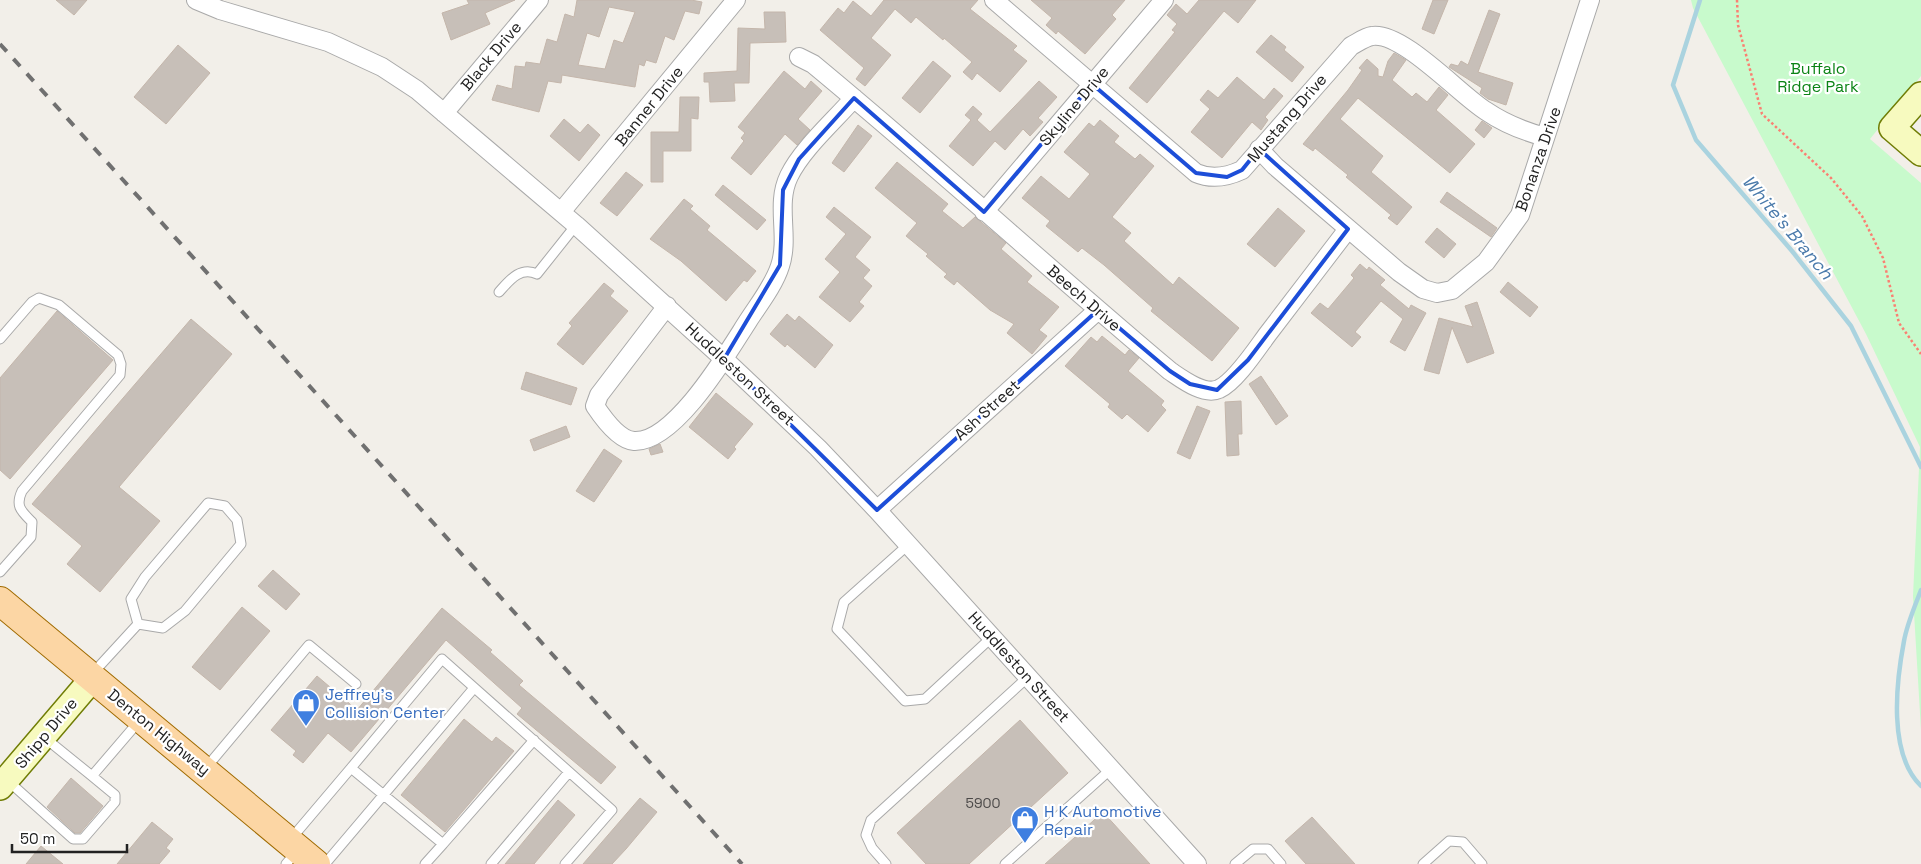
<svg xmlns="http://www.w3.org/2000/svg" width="1921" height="864" viewBox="0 0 1921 864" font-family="'Space Grotesk',sans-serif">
<rect width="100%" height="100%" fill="#f2efe9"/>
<path fill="#c8facc" d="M1691,0H1921V76L1870,139L1921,183V730L1913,596L1920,447L1866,334L1693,8Z"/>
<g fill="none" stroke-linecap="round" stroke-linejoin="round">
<path stroke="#aad3df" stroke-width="4.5" d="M1700,0L1673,85L1696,140L1792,251L1851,326L1921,467
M1921,590C1915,606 1907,624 1904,641C1896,683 1888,754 1921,786"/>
</g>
<path fill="#c7bfb8" stroke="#c4b6ab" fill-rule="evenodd" d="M56,0H87L74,15Z
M467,0H515L485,13L490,24L451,40L442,13L469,4Z
M577,0H691L702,2L699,14L685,11L674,40L665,36L656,63L646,60L644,66L639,64L635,87L562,75L561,83L548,81L539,112L492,100L497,85L512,89L515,66L525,67L526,62L540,64L547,39L557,42L565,14L574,17ZM609,7L635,12L623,43L614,40L605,69L578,65L587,33L599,37Z
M884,0H978L970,9L1017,46L1013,50L1027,61L1000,92L977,73L972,80L963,72L972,62L944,38L943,40L916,17L911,23L895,9L871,38L891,55L865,86L856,79L864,68L820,30L838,8L844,13L853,1L871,16Z
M1031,0H1125L1112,15L1116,19L1085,54L1058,31L1056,34L1046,25L1052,18Z
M1199,0H1256L1238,23L1224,11L1147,103L1129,88L1175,32L1172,30L1177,24L1167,15L1176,4L1187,14Z
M1433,0H1448L1434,34L1422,29Z
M1489,10L1500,14L1478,72L1513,83L1506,105L1488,99L1480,93L1482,88L1449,67L1451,64L1458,66L1461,61L1468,65Z
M764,12H785L786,42L750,43L749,83H734L735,101L710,102L709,82H704V73L737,71L738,28L765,29Z
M1271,35L1286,47L1284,50L1304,67L1292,82L1256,52Z
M178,45L210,73L166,124L134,97Z
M1394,53L1406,60L1392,80L1412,97L1416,93L1427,102L1439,87L1448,95L1436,110L1475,144L1450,173L1358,98L1340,119L1383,156L1371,172L1412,207L1397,225L1388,218L1391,215L1346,177L1348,175L1315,148L1313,151L1303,144L1348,90L1362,70L1359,68L1367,59L1378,69V76L1383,77L1388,61Z
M933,61L951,76L920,113L902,98Z
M784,71L805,89L811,81L822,91L798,119L810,130L797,145L785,134L751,175L731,158L744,141L741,138L745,133L738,127Z
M1237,77L1264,100L1274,88L1283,96L1265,117L1268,120L1261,130L1252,122L1222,158L1191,132L1210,109L1200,100L1208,90L1218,98Z
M1039,81L1057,97L1038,118L1043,122L1030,136L1023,129L1005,150L995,141L973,166L949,146L971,120L965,115L973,106L982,114L977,120L990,132Z
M680,97H699L698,119L691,118V151H663V182H651V132H679Z
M564,119L580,133L588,124L600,135L579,161L550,136Z
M1100,120L1119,136L1114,142L1135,159L1140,154L1154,166L1112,217L1131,233L1124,241L1173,285L1179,277L1239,328L1212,361L1151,311L1153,308L1104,265L1082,248L1078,252L1046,226L1050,221L1022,198L1041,176L1069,199L1090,174L1064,152L1089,123L1094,127Z
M1482,121L1492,128L1484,138L1475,130Z
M858,125L872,136L844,172L832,163Z
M897,162L948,204L942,211L963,228L975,217L1006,243L1001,249L1032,276L1027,282L1059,307L1039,330L1047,336L1032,354L1007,333L1014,324L990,310L957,281L954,285L944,277L947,274L926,256L928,254L906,236L917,223L875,188Z
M626,172L643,185L617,216L600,203Z
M723,185L766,220L757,230L715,195Z
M1447,192L1497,228L1491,237L1440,202Z
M684,199L693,206L690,209L710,226L707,230L756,271L747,282L744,280L726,301L681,261L650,239Z
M834,207L871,237L855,257L870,270L863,278L872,286L859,302L864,306L850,322L819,297L840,272L825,259L846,234L826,217Z
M1278,208L1305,231L1275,267L1247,244Z
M1437,228L1456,244L1444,258L1425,242Z
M1360,264L1367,270L1369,267L1385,280L1380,285L1409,309L1411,305L1426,313L1405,351L1390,342L1403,319L1381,301L1355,332L1361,337L1352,347L1311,313L1320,303L1328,309L1354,278L1351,275Z
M1508,282L1538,307L1530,317L1500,292Z
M604,283L614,291L610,296L628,311L583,365L557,344L572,326L569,323Z
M1477,302L1494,353L1467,363L1452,327L1439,374L1424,370L1439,318L1473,327L1465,306Z
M57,311L113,360L10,479L0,470V378Z
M787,314L795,321L799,316L833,345L815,368L787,344L785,347L770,334Z
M191,319L232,354L119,487L160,521L100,592L67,564L82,546L32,504Z
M1102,336L1125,355L1129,350L1139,358L1128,371L1164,401L1161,405L1166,410L1148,432L1127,414L1122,419L1108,407L1110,404L1065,366L1091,337L1097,342Z
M526,372L577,388L571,405L521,389Z
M1261,376L1288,416L1276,425L1249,384Z
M716,393L753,424L734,447L736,449L728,459L689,427Z
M1241,401L1242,434H1238L1239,455L1227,456L1225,402Z
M1197,406L1210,411L1190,459L1177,453Z
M566,426L570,437L534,451L530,440Z
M660,444L663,452L651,455L649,449Z
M604,449L622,461L594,502L576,491Z
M273,570L300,594L286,610L258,586Z
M242,607L270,631L220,690L192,667Z
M442,608L492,650L490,652L523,681L519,685L616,767L601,784L517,714L522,708L446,640L351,752L328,733L303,763L293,755L296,751L271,730L317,676L357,710Z
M464,719L492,742L496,737L514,751L445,832L401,795Z
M1020,720L1068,773L969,864H926L897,833Z
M71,778L103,806L80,833H75L47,807Z
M640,798L657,812L626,849L612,864H583Z
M558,800L575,815L534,864H505Z
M1103,812L1150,864H1045Z
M1312,817L1355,864H1306L1285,841Z
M152,822L173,839L166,848L170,851L159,864H117Z
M41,846L63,864H26Z"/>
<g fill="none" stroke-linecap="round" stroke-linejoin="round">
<defs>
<path id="lane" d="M499,292C509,281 520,266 537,274L576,225
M0,339L32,302L39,298L59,305L118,355L121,364L120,375L22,491C15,506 21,511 32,522L31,537L0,572
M208,503L225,506L237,520L241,544L185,611L163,628L138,624L131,599L145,577Z
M909,544L844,602L837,629L905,701L925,699L992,637
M93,673L138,624
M45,738L92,776L140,720
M205,769L309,645L356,684
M7,780L73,839H83L115,802V795L92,776
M290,840L351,768
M443,844L534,740
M286,864L297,851
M325,864L474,688
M425,864L443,844L351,768L442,659L612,810L565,864
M491,864L569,772
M886,864L872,848L866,835L871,820L1028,677
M1005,864L1111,769
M1235,864L1253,849H1268L1281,864
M1423,864L1449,841L1463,842L1482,864"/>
<path id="street" d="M196,0L220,10L328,42L382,67L417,90L576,225L724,359L818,448L877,510L1197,864
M994,0L1196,173C1212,180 1227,177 1242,170L1351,46C1357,43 1365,37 1372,36C1402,31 1460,95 1486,111C1505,124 1523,131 1545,137
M799,57L813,64C934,164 1050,270 1170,371C1182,379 1204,396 1219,389C1235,382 1256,350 1267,335C1294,300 1321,264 1348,229
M444,113L539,0
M1259,149L1275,166L1399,272L1423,289L1437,293L1452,290L1486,262L1520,215L1590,0
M561,212L736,0
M984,212L1164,0
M667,306L599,395L595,406C603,418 619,440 634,441C675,443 728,352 748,321C759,304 774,285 780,266C790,236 775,205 789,176C802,149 834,121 854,98
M877,510L1098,310"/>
<path id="secondary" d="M1921,95L1892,128L1921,153
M0,787L93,678"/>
<path id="primary" d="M0,601L316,864"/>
</defs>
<use href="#lane" stroke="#a9a9a9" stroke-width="11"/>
<use href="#street" stroke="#a9a9a9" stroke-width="20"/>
<use href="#secondary" stroke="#707d05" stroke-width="28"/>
<use href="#primary" stroke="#a06b00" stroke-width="30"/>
<path stroke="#fa8072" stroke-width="2.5" stroke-dasharray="2.5 2.5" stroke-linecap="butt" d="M1737,0L1738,25L1762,114L1831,178L1862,216L1883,258L1899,323L1921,354"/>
<use href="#lane" stroke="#fff" stroke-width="9"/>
<use href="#street" stroke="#fff" stroke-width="18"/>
<use href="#secondary" stroke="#f7fabf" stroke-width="25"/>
<use href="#primary" stroke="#fcd6a4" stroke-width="28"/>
<path stroke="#707070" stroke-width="4" stroke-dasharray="10 10" stroke-linecap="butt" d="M0,44L742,864"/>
</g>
<path fill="none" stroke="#1d4ed8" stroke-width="4" stroke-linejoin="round" d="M1092,84L1196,173L1227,177L1242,170L1259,149L1348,229L1248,360L1217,390L1190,384L1170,371L1098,310L877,510L724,359L780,265L783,190L799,159L854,98L984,212Z"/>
<defs>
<symbol id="shop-pin" viewBox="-11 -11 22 30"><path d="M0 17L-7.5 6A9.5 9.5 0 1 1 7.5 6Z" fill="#3f7fe0" stroke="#fff"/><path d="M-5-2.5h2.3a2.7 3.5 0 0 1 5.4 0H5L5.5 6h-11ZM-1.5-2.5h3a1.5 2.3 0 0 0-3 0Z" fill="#fff"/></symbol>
</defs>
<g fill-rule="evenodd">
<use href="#shop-pin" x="290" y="687" width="32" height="43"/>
<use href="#shop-pin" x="1009" y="804" width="32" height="43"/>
</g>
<g text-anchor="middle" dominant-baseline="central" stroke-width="4.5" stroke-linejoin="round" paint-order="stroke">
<g font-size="14" fill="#4b4948">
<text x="983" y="803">5900</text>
</g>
<g font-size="16" fill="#222" stroke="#fff">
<text transform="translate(491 56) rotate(-50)">Black Drive</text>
<text transform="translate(649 106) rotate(-51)">Banner Drive</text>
<text transform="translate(1074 106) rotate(-50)">Skyline Drive</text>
<text transform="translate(1287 118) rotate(-49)">Mustang Drive</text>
<text transform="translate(1538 159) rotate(-71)">Bonanza Drive</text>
<text transform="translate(1084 298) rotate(41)">Beech Drive</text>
<text transform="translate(740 374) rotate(43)">Huddleston Street</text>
<text transform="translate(987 410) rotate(-42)">Ash Street</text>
<text transform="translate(1019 667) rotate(48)">Huddleston Street</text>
<text transform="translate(159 732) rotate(39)">Denton Highway</text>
<text transform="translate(46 733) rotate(-50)">Shipp Drive</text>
</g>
<g font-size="16" fill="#0c8416" stroke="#fff">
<text x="1818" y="68">Buffalo<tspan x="1818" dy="18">Ridge Park</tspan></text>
</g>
<g font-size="16" fill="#366cbe" stroke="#fff" text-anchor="start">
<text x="325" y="694">Jeffrey's<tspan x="325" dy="18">Collision Center</tspan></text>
<text x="1044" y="811">H K Automotive<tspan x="1044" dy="18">Repair</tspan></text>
</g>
<g font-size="18" font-style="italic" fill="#4a7aab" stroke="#fff">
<text transform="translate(1788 227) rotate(50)">White's Branch</text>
</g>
</g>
<path d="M12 844v8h115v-8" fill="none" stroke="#222222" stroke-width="2.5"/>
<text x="20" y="844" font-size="15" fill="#222222" stroke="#ffffff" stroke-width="4" paint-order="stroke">50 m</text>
</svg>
